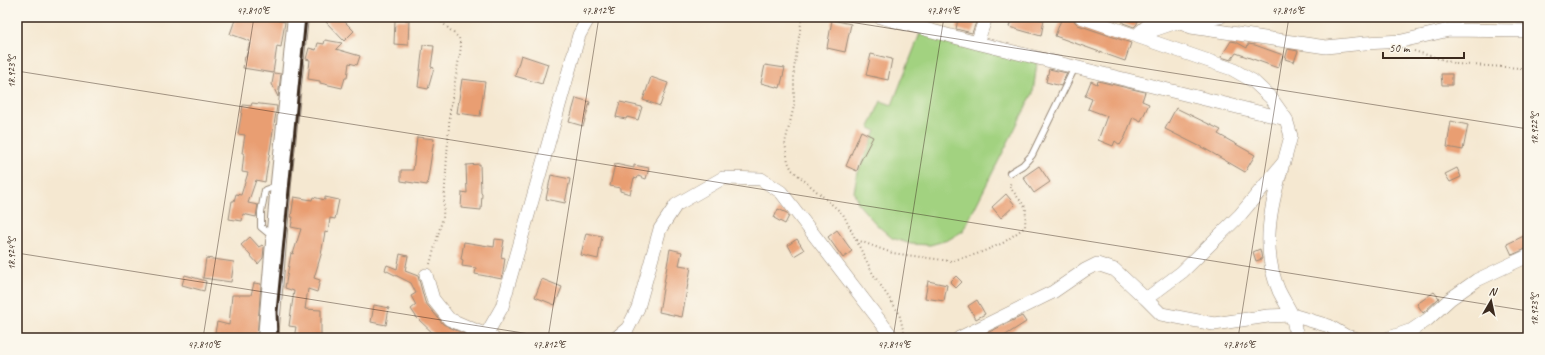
<svg xmlns="http://www.w3.org/2000/svg" width="1545" height="355" viewBox="0 0 1545 355" font-family="Caveat,sans-serif">
<rect width="100%" height="100%" fill="#fbf7ec"/>
<filter id="ink" filterUnits="userSpaceOnUse"><feTurbulence type="fractalNoise" baseFrequency=".025" numOctaves="2"/><feDisplacementMap in="SourceGraphic" scale="8" xChannelSelector="R" yChannelSelector="G"/><feConvolveMatrix kernelMatrix="1 2 1 2 8 2 1 2 1" color-interpolation-filters="sRGB"/></filter>
<filter id="wash" filterUnits="userSpaceOnUse"><feTurbulence type="fractalNoise" baseFrequency=".012" numOctaves="4" result="noise"/><feDisplacementMap in="SourceGraphic" scale="16" xChannelSelector="R" yChannelSelector="G"/><feGaussianBlur stdDeviation="0.9" result="paint"/><feColorMatrix in="noise" values="0 0 0 0 0 0 0 0 0 0 0 0 0 0 0 0 0 1.4 0 .05"/><feComposite in="paint" operator="in"/></filter>
<g filter="url(#wash)">
<rect width="100%" height="100%" fill="#f5e8d1"/>
<path fill="#a2d280" stroke="#6e7e4f" d="M921,31L1037,63L1033,93L963,231L948,240L930,245L911,244L892,238L877,225L859,205L854,192L857,175L876,131L869,127L881,101L892,105Z"/>
<g id="blocks">
<path fill="#e99e72" d="M236,17H277V20L285,22L281,47L277,46L273,73L243,68L245,57H246L250,41L230,34Z
M331,17H340L354,31L344,41L326,22Z
M964,17H978L972,33L956,29L958,19L964,21Z
M1012,17H1029L1044,20L1041,36L1009,27Z
M1062,17H1073L1075,22L1078,25L1131,43L1125,61L1055,36Z
M1123,17H1138L1137,24L1134,27L1123,23Z
M395,20H409L408,45L394,44Z
M832,20L851,24L845,52L827,48Z
M325,40L342,43L336,49L360,56L357,65L349,63L347,78H345L342,88L320,83V81L308,79L310,60L306,59L309,48L316,50L318,43L324,44Z
M1231,41L1236,42L1247,48L1248,44L1255,45L1283,55L1278,68L1236,53L1231,60L1221,57Z
M423,45L434,46L431,67L434,68L428,89L418,87Z
M1288,49L1298,51L1294,62L1285,59Z
M871,54L892,59L888,80L866,75Z
M521,55L548,64L542,84L515,76Z
M765,65L785,68L780,88L761,83Z
M1049,69L1067,73L1061,86L1046,82Z
M274,73L281,74L278,97L272,84Z
M1441,74H1452V85H1442Z
M651,77L668,83L660,106L643,100Z
M462,79L485,82L480,116L457,113Z
M1091,81L1097,84L1098,81L1145,92L1142,101L1149,104L1141,121L1133,117L1125,137L1120,145L1115,141L1113,146L1098,140L1107,116L1088,109L1092,99L1085,96Z
M576,98L590,102L583,126L569,122Z
M620,102L642,107L638,120L627,117L626,119L616,117Z
M252,103L277,106L265,182L256,180L248,203L258,205L256,217L243,214L242,221L229,219L232,201H234L236,194L241,195L248,173L242,172L244,153H242L245,135L238,134L243,105L251,106Z
M1176,108L1221,130L1218,134L1255,155L1245,172L1207,150L1165,129Z
M1451,121L1468,125L1463,150L1447,147Z
M861,131L873,137L860,162L857,171L846,166Z
M417,137L434,139L427,185L401,181V170H413Z
M480,164L481,193L482,194L481,210L461,208L462,192L467,193L466,165Z
M615,164L634,168V165L649,168L646,179L638,176L637,179L634,178L630,194L620,191V188L610,186Z
M1039,166L1050,182L1034,193L1023,177Z
M1457,168L1461,177L1450,182L1445,174Z
M551,175L570,179L565,203L546,199Z
M1006,194L1015,205L1001,218L992,207Z
M294,197L312,200L313,197L325,200V197L339,200L335,219L330,218L328,233L325,232L321,255L314,278L320,280L317,292L308,289L305,309L321,310V338H294L296,327L289,326L294,291L285,288L291,253L293,254L301,229L291,227L293,217H291Z
M778,209L787,213L789,216L785,224L774,218Z
M837,230L852,251L843,258L828,237Z
M586,233L602,236L598,259L581,255Z
M1528,234V248L1512,255L1507,244Z
M250,237L259,247L262,245L264,247L263,258L258,264L241,245Z
M495,239L504,240L501,257L505,258L502,279L475,274L476,268L462,266L463,260L461,259L464,242L494,247Z
M797,239L804,250L794,256L788,245Z
M670,249L682,252L679,265L691,267L682,317L659,312Z
M1260,249L1262,259L1256,261L1253,252Z
M400,254L408,256L405,271L418,276L425,302L443,324L473,338H438L417,318L411,309L416,305L411,296L416,293L411,283L385,270L387,265L397,269Z
M206,258L234,262L231,282L203,278Z
M185,275L206,281L204,291L182,285Z
M956,276L962,282L956,288L950,282Z
M542,279L562,287L555,305L535,297Z
M928,281L947,285L944,301L925,298Z
M254,283L261,284L257,338H214L217,322L229,325L232,295H251Z
M1434,292L1439,298L1423,313L1417,304Z
M977,300L985,314L976,319L968,306Z
M374,305L389,308L386,325L371,322Z
M1022,316L1026,322L1001,338H977Z"/>
</g>
</g>
<g filter="url(#ink)">
<use href="#blocks" fill-opacity="0" stroke="#988978" stroke-width="1"/>
<g fill="none" stroke-linecap="round" stroke-linejoin="round">
<defs>
<path id="lane" d="M1010,173L1023,165L1032,155L1075,67
M273,237L261,227V212L265,190L276,186"/>
<path id="street" d="M880,17L977,43L1286,119
M1081,17L1232,69L1253,81L1271,98L1286,119L1291,136L1284,162L1240,215L1182,272L1146,299L1161,314L1214,324L1268,316L1292,315L1297,338
M1177,22L1191,27L1326,47L1365,43L1402,41L1449,30L1528,31
M1140,32L1158,17
M1136,36L1177,22L1220,17
M977,43L986,17
M1282,167C1270,208 1261,250 1279,291C1283,299 1288,307 1292,315L1329,326L1346,336L1355,338
M426,275L433,299L449,319L493,338
M486,335L502,307L579,35L589,17
M616,338L628,328L638,308L660,229L676,205L723,178L761,179L781,192L893,338
M959,338L1053,292L1085,270L1097,264L1115,270L1146,299
M1389,338L1412,330L1427,320L1450,299L1477,280L1528,256"/>
<path id="primary" d="M268,338L281,183L298,17"/>
</defs>
<use href="#lane" stroke="#988978" stroke-width="8"/>
<use href="#street" stroke="#988978" stroke-width="14"/>
<use href="#primary" stroke="#988978" stroke-width="22"/>
<path stroke="#988978" stroke-width="2" stroke-dasharray="1 3" stroke-linecap="butt" d="M802,17L794,69V106L785,143L788,162L792,170L843,214L873,274L899,313L904,333
M1414,51L1457,64L1521,68L1528,72
M857,240L892,253L950,261L977,254L1003,243L1025,227L1026,208L1009,186L1012,181
M430,264L443,217L450,110L461,47L459,38L436,17"/>
<use href="#lane" stroke="#fff" stroke-width="6"/>
<use href="#street" stroke="#fff" stroke-width="13"/>
<use href="#primary" stroke="#fff" stroke-width="20"/>
<path stroke="#3b2a1e" stroke-width="3" d="M278,338L277,312L306,17"/>
</g>
</g>
<path fill="none" stroke="#3b2a1e" stroke-width="1" stroke-opacity="0.45" d="M818,17L1528,129M17,71L1528,311M17,253L555,338M203,338L254,17M548,338L599,17M893,338L944,17M1238,338L1289,17"/>
<rect width="1545" height="355" fill="none" stroke="#fbf7ec" stroke-width="44"/>
<g transform="translate(1491 301) rotate(9)" stroke="#fbf7ec" stroke-width="3" paint-order="stroke">
<path d="M0-3L7 15L0 10L-7 15Z" fill="#3b2a1e"/>
<text y="-6" font-size="11" font-weight="bold" text-anchor="middle" fill="#3b2a1e">N</text>
</g>
<path d="M1383 52v6h81v-6" fill="none" stroke="#3b2a1e" stroke-width="2"/>
<text x="1389" y="52" font-size="12" fill="#3b2a1e" stroke="#fbf7ec" stroke-width="3" paint-order="stroke">50 m</text>
<rect x="22" y="22" width="1501" height="311" fill="none" stroke="#3b2a1e" stroke-width="1.5"/>
<g font-size="10" text-anchor="middle" fill="#3b2a1e">
<text x="253" y="14">47.810°E</text>
<text x="598" y="14">47.812°E</text>
<text x="943" y="14">47.814°E</text>
<text x="1288" y="14">47.816°E</text>
<text transform="translate(11 72) rotate(-90)" y="4">18.923°S</text>
<text transform="translate(1534 129) rotate(-90)" y="4">18.922°S</text>
<text transform="translate(11 254) rotate(-90)" y="4">18.924°S</text>
<text transform="translate(1534 310) rotate(-90)" y="4">18.923°S</text>
<text x="204" y="348">47.810°E</text>
<text x="549" y="348">47.812°E</text>
<text x="894" y="348">47.814°E</text>
<text x="1239" y="348">47.816°E</text>
</g>
</svg>
